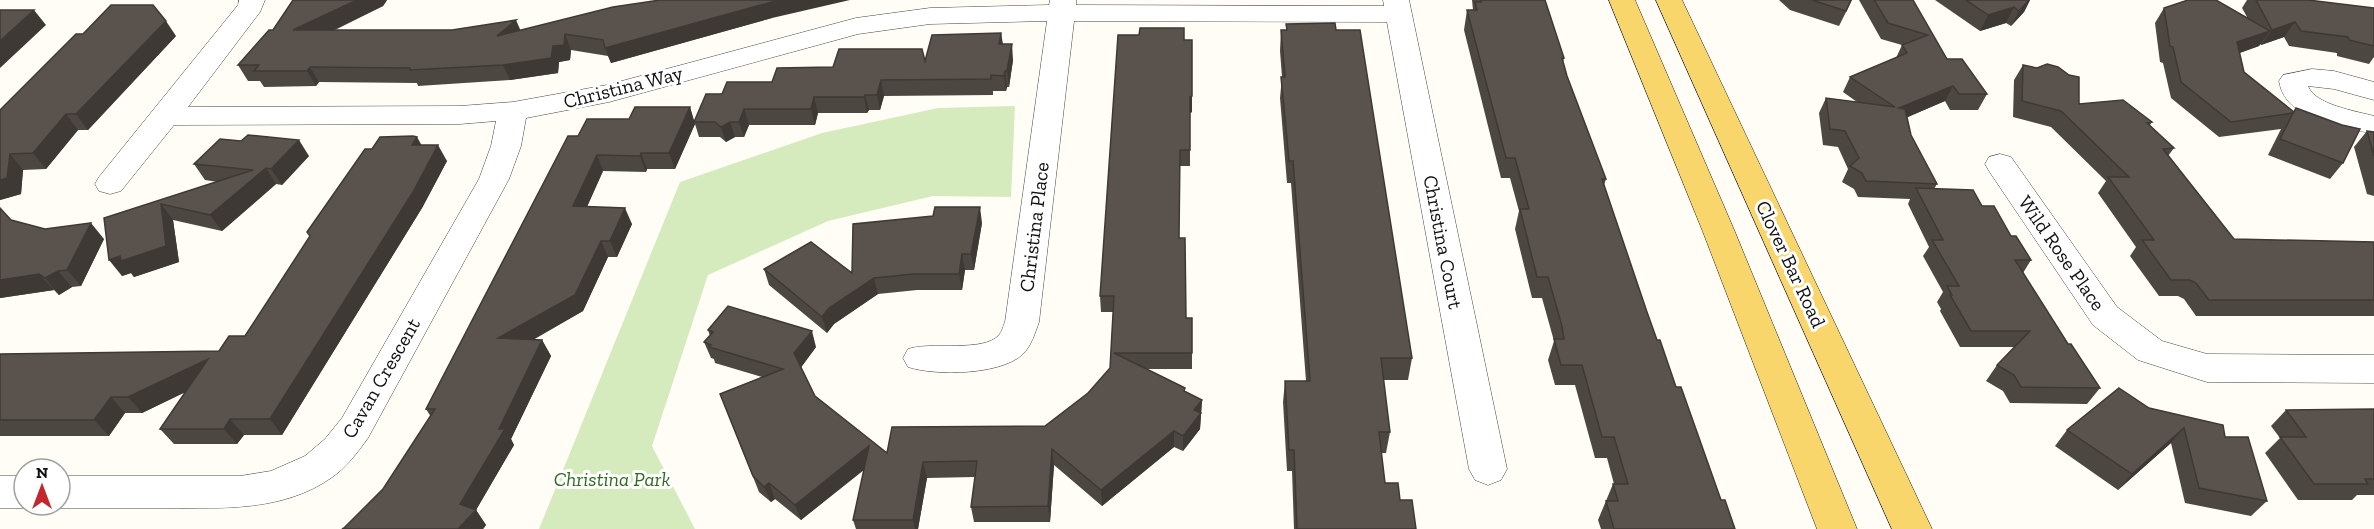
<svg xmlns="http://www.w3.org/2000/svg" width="2374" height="529" viewBox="0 0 2374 529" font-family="'Zilla Slab',serif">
<rect width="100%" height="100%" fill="#fffdf5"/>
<path fill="#d5ebbd" d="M1015,106L1011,197L933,196L828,221L708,275L652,446L695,529H539L680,182L822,133L938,108Z"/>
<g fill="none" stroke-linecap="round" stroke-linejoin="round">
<defs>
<path id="minor" d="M239,0H265L260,12L188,107L460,106L513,102L607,85L856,18L930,8L1049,5L1050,0H1076V5L1384,6L1383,0H1409L1507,469L1501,480L1488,485L1475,480L1469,469L1387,22L1074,21L1039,322C1035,333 1031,347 1022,355C999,375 936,376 908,367L903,358L908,349C932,341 983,353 999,335C1002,332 1003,326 1005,322L1047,21L930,24L858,34L609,102L526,118L521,146L509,179L368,438C357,453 346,468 331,478C282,512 222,508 166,508C131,508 95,508 60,508L51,505H60V476H240L271,471L305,456L325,439L342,418L479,179L491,146L496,121L460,124L174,125L121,191L110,194L99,191L95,184L99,177L238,5Z
M2312,69L2334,71L2374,82V100L2334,89L2308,86C2315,105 2356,111 2374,116V134C2342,126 2285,121 2279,81L2283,75Z
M2000,154L2011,157L2117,307L2162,341L2207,354L2374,355V383L2207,382L2138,360L2093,325L1989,171L1985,164L1989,157Z
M0,476H24V505H33L24,508H0Z"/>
<path id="major" d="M1609,0H1635L1735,232L1857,529H1817L1703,232Z
M1656,0H1682L1932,529H1892Z"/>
</defs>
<use href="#minor" stroke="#444" stroke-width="1"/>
<use href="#major" stroke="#222" stroke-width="1"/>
<use href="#minor" fill="#fff" fill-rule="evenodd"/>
<use href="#major" fill="#f9d66b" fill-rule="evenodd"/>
</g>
<path fill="#4d4742" d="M293,0H387L383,6L335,30H520L772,18L611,63L608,56L571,50L570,60L559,62L558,73L510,80L418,86L417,83L319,82L316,86L264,87L260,81H248L238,65L273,30Z
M1472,0H1545L1564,58L1563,62L1567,76L1606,179L1604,185L1647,312L1657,340L1676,387L1721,500L1735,529H1601L1598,520L1613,484H1614L1607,458H1595L1575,385H1555L1548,360L1554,341L1542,298H1532L1515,229L1519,211L1510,178H1501L1464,30L1467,10H1473Z
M1779,0H1852L1839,26L1790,10Z
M1859,0H1913L1947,59L1987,94L1978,110H1950L1945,101L1907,117L1911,135L1937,184L1934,189L1982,206L2011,236L2031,260L2023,273L2068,344L2100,388L2087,404L2010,403L2003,391L1986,381L1997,365L2014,347H1960L1940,311L1941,309L1937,302L1943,292L1923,256L1929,247L1908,204L1910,199L1858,197L1854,189L1842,182L1848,169L1838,147L1823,145L1819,113L1826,98L1857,102L1843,92L1850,77L1896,58L1902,45L1881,39Z
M1935,0H2030L2024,12L2011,26L2006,23L1980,31Z
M2247,0H2308L2374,8V57L2369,64L2337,56V53L2289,46L2284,37L2261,45L2260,44L2259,46L2239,53L2244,72L2293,112L2296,108L2343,163L2330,179L2268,155L2281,129L2219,137L2171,98L2163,63L2160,62L2155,23L2164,8L2247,17L2242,8Z
M1286,24L1336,30L1412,358L1408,380H1383L1390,432L1386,453H1381L1385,483L1400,500L1416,529H1294L1292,471H1287L1283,402L1285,381H1306L1291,183H1287L1280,98L1282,77L1280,51L1281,30H1286Z
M1001,33L1003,44L1013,60L1009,87H1007L1006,91H993V95L884,96L880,110H869L867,113H818L815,125H749L744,137H735L726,142L720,137H699L695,124L675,169H647L646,172L603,171L587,207L632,224L617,257H608L583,311L533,340H542L551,356L511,439L514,445L476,510L486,525L483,529H342L344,528L383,489L431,417L426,409L578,136L629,119L690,107L694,121L722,94L833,67L925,61Z
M176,36L88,130H78L46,169L23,170L21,194L0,200L13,98Z
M1184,40L1192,112L1190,113V166H1180L1179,238L1186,318H1192V369H1146L1185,391L1202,400L1200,429L1183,451L1174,447L1102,506L1054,465L1050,522H974L971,507L975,477L927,478L918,529H856L853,520L864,470L801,520L775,499L771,502L759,492L720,394L762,377L715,363L714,359L711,358L704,342L710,336L708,330L816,347L801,367L815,396L887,453L1045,426L1088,393L1110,368L1113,312H1101L1100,296Z
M2023,65L2079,104L2152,122L2150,125L2174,148L2168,156L2234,239L2374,242V316H2196L2184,299L2178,296H2159L2130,256L2136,247L2098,193L2106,181L2051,127L2013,117L2014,80Z
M2367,131L2374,132V196L2367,194L2354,147Z
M422,145L447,161L422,208L282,435H244L237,444H174L160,429L185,392L142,413H125L109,436H0V354L219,351L245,336L372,149Z
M309,156L282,185L276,184L222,231L173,220L179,262L134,277L131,273L122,276L104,218L218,182L205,180L194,164Z
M0,208L11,220L45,229L104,239L81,286L72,287L59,295L54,290L0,298Z
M982,223L974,270H965L962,290H917L878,294L834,324L827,333L769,285L764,269L852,273Z
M2149,408L2225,437L2267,501L2251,516L2185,503L2171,443L2118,490L2055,446L2067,430Z
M2374,409V495H2357L2352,500H2298L2265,453L2280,438L2271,426L2286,410Z"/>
<path fill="#3f3936" d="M357,0H387L383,6L302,45L293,30Z
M779,0H850L772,18L611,63L605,48Z
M2029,0H2030L2024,12L2011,26L2019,11Z
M2014,7L2006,23L1980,31L1988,15Z
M34,10L46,25L0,68V41Z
M516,20L523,36H497Z
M166,21L176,36L88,130L76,114Z
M2295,22L2284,37L2261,45L2272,30Z
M2270,31L2259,46L2226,58L2237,42Z
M1001,33L1003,49L999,44Z
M565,34L571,50L570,60L559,62L558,73L510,80L503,65L553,46Z
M1012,44L1013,60L1009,87L1007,71Z
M310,67L319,82L316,86L307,71Z
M1005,71L1007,87L1006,91L1004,76Z
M881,80L884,96L880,110L877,95Z
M1953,86L1945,101L1892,124L1899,108Z
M865,95L869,110L867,113L864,97Z
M1192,96V112L1190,113V97Z
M814,97L818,113L815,125L811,109Z
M690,107L695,124L675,169L669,153Z
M744,109L749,125L744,137L739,122Z
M66,114L78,130L46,169L33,153Z
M730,122L735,137L726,142L721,127Z
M417,137L426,153L412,145Z
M299,140L309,156L282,185L271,169Z
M438,145L447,161L422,208L282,435L270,419Z
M641,153L647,169L646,172L640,156Z
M10,154L23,170L21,194L0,200V180Z
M597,155L603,171L580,222L573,206Z
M266,168L276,184L222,231L210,215Z
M161,204L173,220L179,262L134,277L131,273L122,276L109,260Z
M980,207L982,223L974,270L971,254Z
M625,208L632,224L617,257L610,241Z
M91,223L104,239L81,286L67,270Z
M601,241L608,257L583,311L507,354L498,338Z
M962,254L965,270L962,290L959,274Z
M58,271L72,287L59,295L45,278Z
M39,274L54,290L0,298V280Z
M874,278L878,294L834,324L827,333L822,317L829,308Z
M812,331L816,347L800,369L794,353Z
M542,340L551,356L511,439L514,445L476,510L486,525L483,529H458L460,504L499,429Z
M208,359L221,375L142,413L128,397Z
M111,397L125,413L109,436L94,420Z
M1202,400L1200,429L1183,451V436L1194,410Z
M230,419L244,435L237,444L224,429Z
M2184,428L2171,443L2118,490L2132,474Z
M1174,431V447L1102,506L1101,490Z
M869,446L873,462L801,520L795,505Z
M1052,449L1054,465L1050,522L1048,506Z
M923,462L927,478L918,529H915L913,520Z
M769,483L775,499L771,502L764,487Z"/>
<path fill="#5a524d" stroke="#3f3936" stroke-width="1.5" d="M293,0H357L293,30H452L516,20L497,36L613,7L660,0H779L605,48L603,40L565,34L564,45L553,46L551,58L503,65L410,70V68L310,67L307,71H254L259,65H238L269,30H273Z
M1480,0H1545L1564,58H1562L1567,76L1606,179H1602L1647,312L1657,340H1660L1676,387H1681L1721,500H1725L1735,529H1614L1606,501H1618L1613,484H1628L1614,437H1602L1582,365H1561L1554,339H1564L1562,326L1548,277H1537L1520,209H1529L1515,158H1506L1467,10H1477L1475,2H1481Z
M1812,0H1851L1846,11Z
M1874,0H1913L1947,59H1962L1987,94H1959L1953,86L1899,108L1905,109L1911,135L1937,184L1866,181L1862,173L1850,166L1859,158L1845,131L1830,129L1826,98L1895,107L1850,77L1907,53L1902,45L1928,35L1888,23Z
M1966,0H2029L2019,11L2014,7L1988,15Z
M2188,0H2216L2270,31L2237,42L2244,72L2294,112L2296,108L2342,125L2360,129L2343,163L2280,139L2293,113L2231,122L2181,82L2173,47L2170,46L2164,8Z
M2256,0H2308L2374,8V46L2349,40L2348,37L2301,31L2295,22L2272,30Z
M111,5H153L166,21L76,114H66L33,153L10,154L7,178L0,180V110L76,34H83Z
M0,10H34L0,41Z
M1335,23L1336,30H1360L1412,358H1381L1390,432H1379L1385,483H1398L1400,500H1412L1416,529H1297L1294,450H1289L1285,381H1310L1293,161H1289L1281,77H1285L1281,30H1287L1286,24Z
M1140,28H1184V40H1192V96L1190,97V150H1180L1179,238H1185L1186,318H1192V353H1114L1185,388L1184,391L1202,400L1194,410L1201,413L1183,436L1174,431L1101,490L1052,449L1048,506L971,507L977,461L923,462L913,520H853L869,446L795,505L769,483L764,487L753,476L720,394L783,369L709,347L711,345L704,342L713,332L708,330L728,306L812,331L794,353L815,396L887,453L892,427L1045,426L1088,393L1110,368L1114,296H1100L1118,35H1139Z
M1001,33L999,44H1012L1007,71H1005L1004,76L991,75V79L881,80L877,95H865L864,97H814L811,109H744L739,122H730L721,127L715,122H694L706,94H722L727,82H772L777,68L833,67L839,49H922L925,61L932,35Z
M2047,64L2058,67L2069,75L2079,77V104L2123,100L2152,122L2147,123L2174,148L2163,149L2234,239L2374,242V300H2209L2196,283L2190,280H2171L2142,240H2154L2108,177H2129L2061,111L2022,101L2023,65L2037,68Z
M635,107H690L669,153H641L640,156L597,155L573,206L625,208L610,241H601L575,295L498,338L542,340L499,429H505L460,504L476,510L458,529H342L344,528L383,489L435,409H426L568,136H578L587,119H629Z
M2367,131L2374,132V156Z
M248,135L299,140L271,169L266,168L210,215L161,204L166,246L121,261L120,256L109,260L104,218L253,170L194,164L220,139L241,141Z
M413,136L417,137L412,145H438L413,192L270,419H230L224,429H160L208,359L128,397H111L94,420H0V354L219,351L229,336H245L310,236L307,232L365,149H372L380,137Z
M1916,188L1973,190L1982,206H1994L2011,236H2016L2031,260H2015L2068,344H2071L2100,388L2021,387L2014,375L1997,365L2030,331H1971L1950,295H1952L1947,286H1959L1932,240H1943Z
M935,207H980L971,254H962L959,274H914L874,278L829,308L822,317L764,269L811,242L852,273L853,224L933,216Z
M0,208L11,220L45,229L91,223L67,270L58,271L45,278L39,274L0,280Z
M2119,388L2149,408L2223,425L2225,437H2248L2267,501L2199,488L2184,428L2132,474L2067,430Z
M2374,409V479H2365L2368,484H2314L2280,437H2306L2286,410Z"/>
<g text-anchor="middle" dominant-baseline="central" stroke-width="6" stroke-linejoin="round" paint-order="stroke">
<g font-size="20" fill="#111" stroke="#fff">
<text transform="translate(623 87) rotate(-14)">Christina Way</text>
<text transform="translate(1034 227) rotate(-83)">Christina Place</text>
<text transform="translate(1443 242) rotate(79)">Christina Court</text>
<text transform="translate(2062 253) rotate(55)">Wild Rose Place</text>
<text transform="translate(1791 264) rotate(65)">Clover Bar Road</text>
<text transform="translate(381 378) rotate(-60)">Cavan Crescent</text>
</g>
<g font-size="20" font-style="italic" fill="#2f6b1f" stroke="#fff">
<text x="612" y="479">Christina Park</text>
</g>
</g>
<g transform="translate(42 487)"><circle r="28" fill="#ffffff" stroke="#a0a0a0" stroke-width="1.5"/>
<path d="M0-4.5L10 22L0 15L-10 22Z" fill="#c4262e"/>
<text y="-9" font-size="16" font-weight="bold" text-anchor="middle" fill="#111111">N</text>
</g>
</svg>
